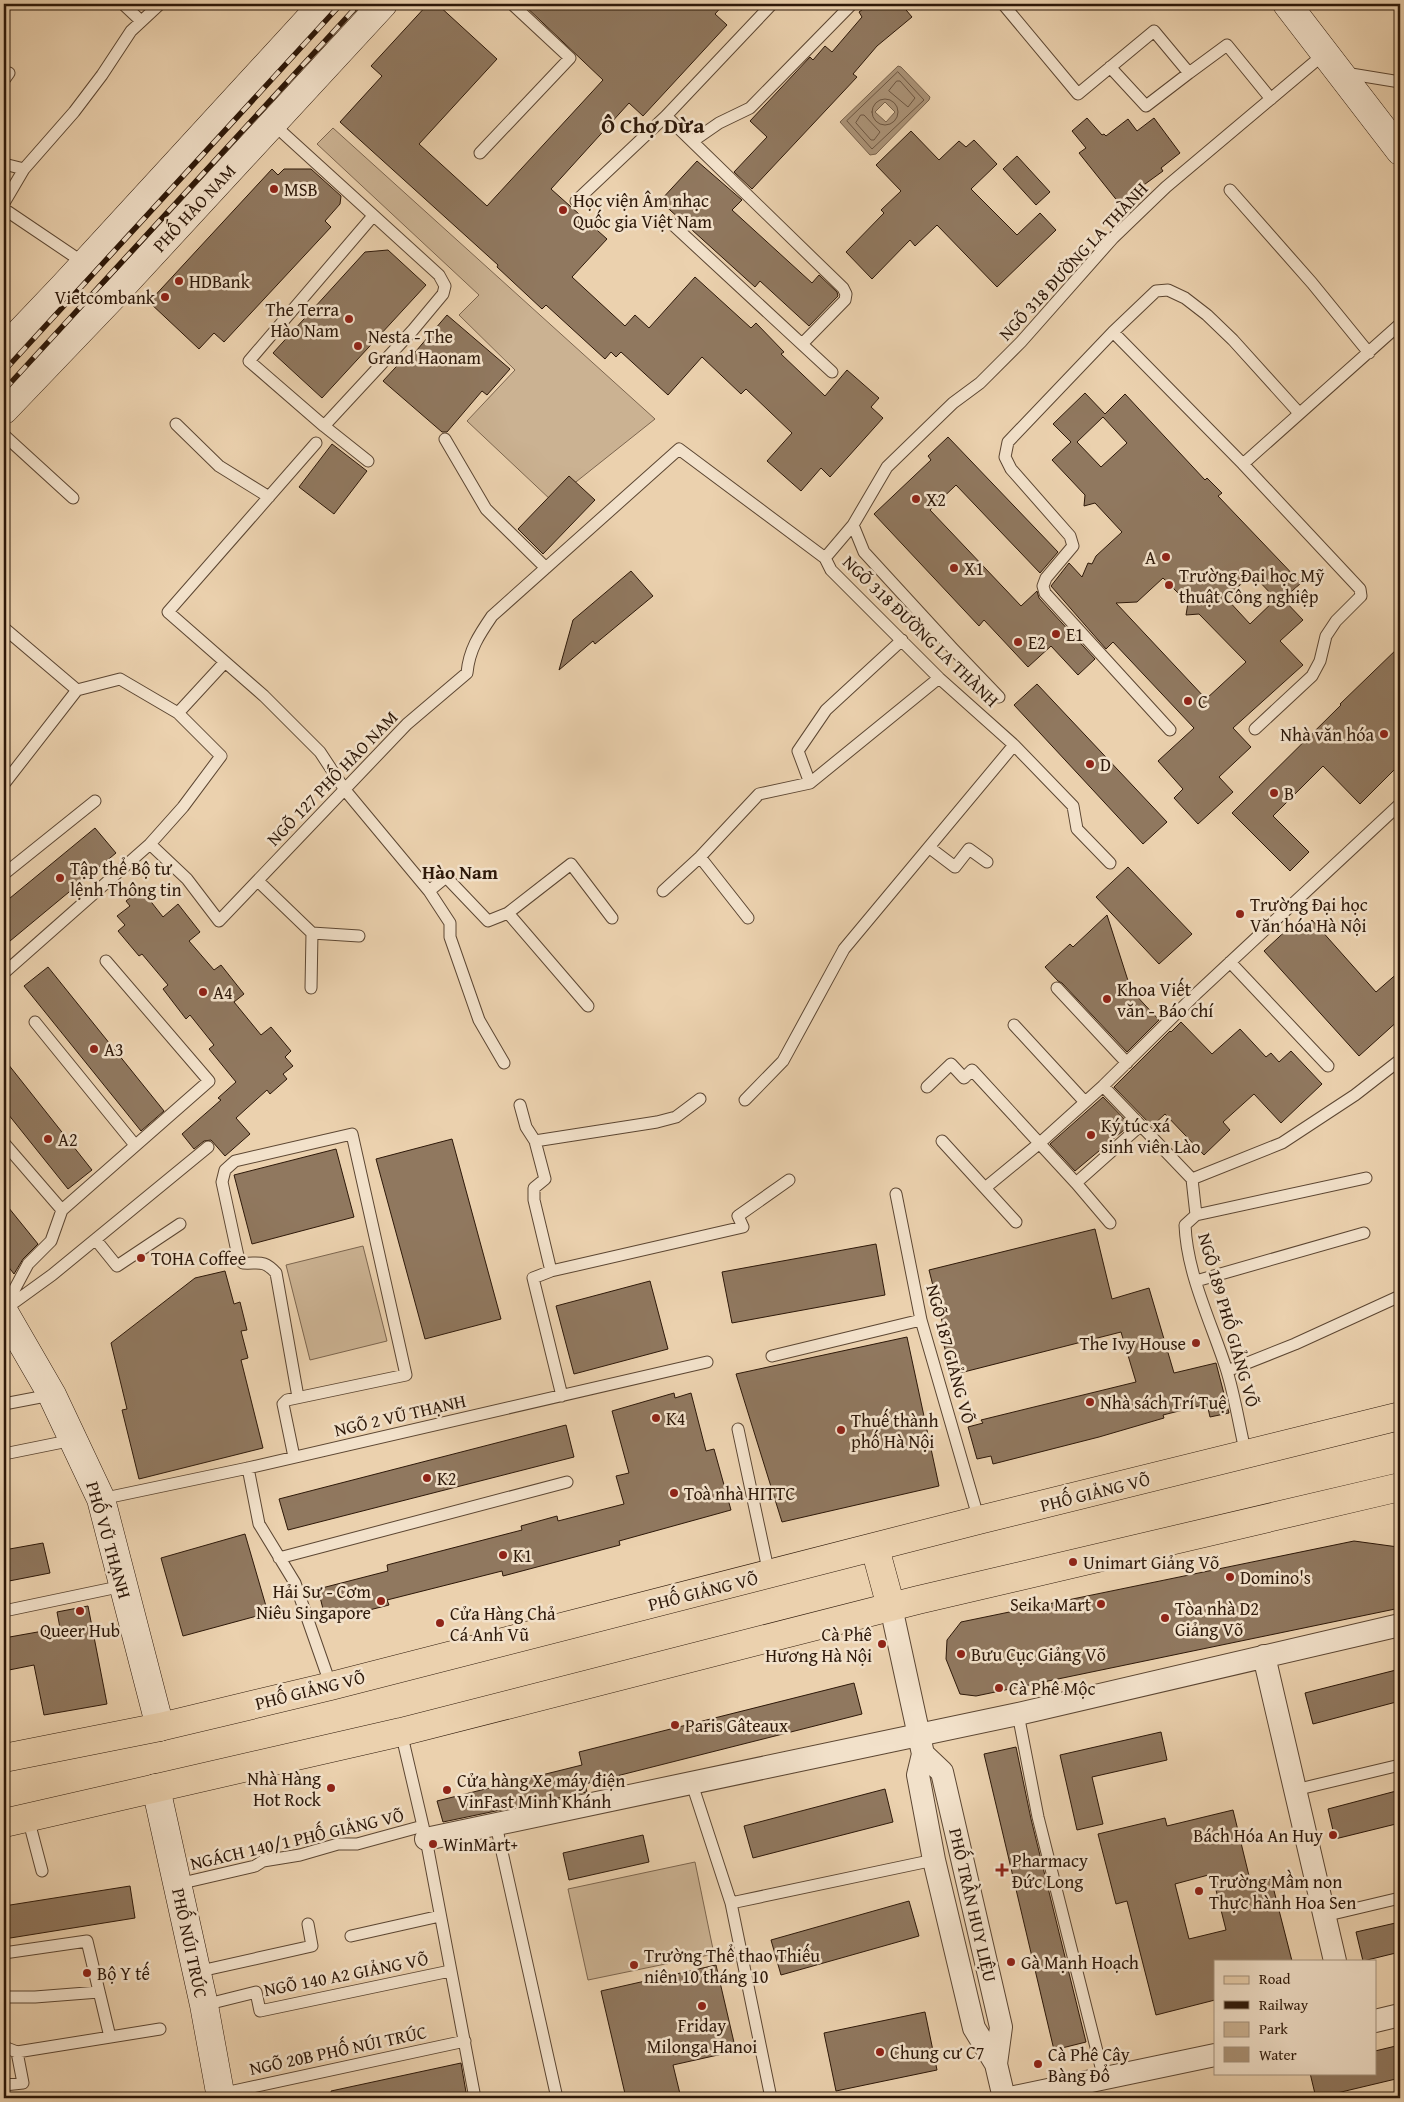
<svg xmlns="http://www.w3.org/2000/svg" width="1404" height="2102" viewBox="0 0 1404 2102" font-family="'Gentium Book Plus',serif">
<rect width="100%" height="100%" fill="#ebd1ae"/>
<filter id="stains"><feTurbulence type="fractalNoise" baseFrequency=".004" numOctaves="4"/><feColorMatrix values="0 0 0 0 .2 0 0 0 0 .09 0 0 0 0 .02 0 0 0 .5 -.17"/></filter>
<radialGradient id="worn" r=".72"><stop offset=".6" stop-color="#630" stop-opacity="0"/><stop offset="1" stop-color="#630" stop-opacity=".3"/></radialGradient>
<path fill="#cbb292" stroke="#7c654e" d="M333,128L655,419L552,501L467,421L515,370L459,315L479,295L317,144Z
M363,1246L387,1341L310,1360L286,1265Z
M695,1862L714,1954L588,1980L568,1889Z"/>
<path fill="#aa9276" stroke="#78614a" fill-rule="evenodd" d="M898,66L901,67L930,97L929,100L876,154L870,155L840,122ZM885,102L895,112L886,122L875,112Z"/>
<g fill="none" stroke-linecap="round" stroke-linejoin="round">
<path stroke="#6c5540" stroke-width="1" d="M898,72L924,100L872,149L847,121Z
M897,81H900L915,98L908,107L889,91Z
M872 112a13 13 0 1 1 26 0a13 13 0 1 1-26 0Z
M861,115H864L880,132L874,140H871L856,123Z"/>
</g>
<path fill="#90785f" stroke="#2d1809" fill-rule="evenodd" d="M428,4H437L497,59L419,144L487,206L603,80L523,4H724L715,14L727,25L643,116L629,103L551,189L607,239L572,277L625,326L635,315L649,328L695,277L751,328L756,323L784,352L781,354L825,396L847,370L879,398L871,407L883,418L830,477L821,468L801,491L767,461L792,433L746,389L741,394L702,357L668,395L621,352L616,357L611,352L605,359L546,305L542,309L497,267L498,265L340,122L382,76L371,66Z
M870,4H901L912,17L877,46L853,74L857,77L752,189L734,172L767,137L750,121L810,57L813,60L825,46L832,52L862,17L859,12Z
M1087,118L1102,135L1104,134L1106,136L1128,119L1137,131L1154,118L1180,153L1161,168L1163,171L1119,203L1079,153L1086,148L1072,131Z
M911,131L939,160L959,141L966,147L974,140L997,164L971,189L1017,235L1040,213L1056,230L997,287L937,225L915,246L910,240L872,279L846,252L884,213L881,210L901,191L876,165Z
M1017,156L1050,192L1036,205L1003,169Z
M697,161L742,200L732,210L812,283L819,275L837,292L838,296L809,326L760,281L755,287L660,201Z
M272,169L278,175L284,169H311L341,196L340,204L325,221L331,227L224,342L214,333L199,349L149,302Z
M388,250L426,285L322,398L273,353L365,252Z
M447,315L510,369L487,395L482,391L447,432H442L383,381L407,355L410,358Z
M1085,393L1105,414L1125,394L1205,480L1207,478L1222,493L1218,496L1301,583L1283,599L1303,620L1280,641L1303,665L1233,728L1251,747L1219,777L1233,792L1198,824L1174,798L1183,789L1158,761L1194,728L1113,642L1106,649L1051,586L1069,563L1082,577L1088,563L1092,564L1096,556L1122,532L1095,503L1084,506L1085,495L1052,460L1071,442L1053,424ZM1103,417L1127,443L1101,467L1077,442ZM1252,574L1276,599L1250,624L1226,598ZM1163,578L1188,603L1186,615L1199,614L1246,662L1206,699L1116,603L1137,602Z
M948,437L1058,552L1040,573L956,485L930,510L1021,606L1037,591L1039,598L1095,659L1078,675L1051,646L1028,667L984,620L979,626L874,514L931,460L928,456Z
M332,444L367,471L334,514L299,487Z
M569,476L595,500L543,554L518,529Z
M631,571L653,596L595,644L593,641L559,670L573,620Z
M1400,646V764L1360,804L1323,766L1273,816L1309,852L1290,871L1232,813L1341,705L1340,704Z
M1037,684L1167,822L1143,844L1014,705Z
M95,828L116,853L4,946V903Z
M1128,867L1192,934L1159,964L1096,897Z
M141,889L163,917L178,904L200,932L189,941L214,970L221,965L244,994L234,1002L261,1035L271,1027L291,1051L285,1057L293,1066L283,1074L287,1079L270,1094L267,1090L236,1118L250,1134L225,1156L211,1140L204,1141L194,1149L182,1134L221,1100L218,1098L236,1082L209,1049L214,1045L190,1015L186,1019L163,989L168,985L142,954L139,956L118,931L125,925L117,916L130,906L126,901Z
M1107,915L1131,990L1159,1020L1127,1052L1062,983L1058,981L1045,967L1070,944L1073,947Z
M1312,920L1376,992L1400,971V1019L1359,1056L1264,951L1293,924L1300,932Z
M48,967L164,1111L141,1131L24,986Z
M1181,1022L1212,1054L1240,1029L1266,1057L1271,1053L1279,1062L1291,1051L1322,1084L1281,1123L1254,1094L1223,1122L1230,1130L1204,1155L1165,1114L1152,1126L1114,1087L1170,1031L1171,1032Z
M4,1059L92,1170L68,1189L4,1109Z
M1103,1097L1130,1125L1075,1171L1050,1144Z
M452,1139L501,1319L425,1339L376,1159Z
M336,1149L354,1217L252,1244L234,1175Z
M4,1202L38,1244L23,1259L14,1274L4,1261Z
M1095,1229L1112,1299L1149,1288L1174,1373L1216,1363L1229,1413L1210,1417L1207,1404L1163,1415L1164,1418L1099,1437L993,1464L991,1456L977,1459L968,1427L983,1423L981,1420L1136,1382L1121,1332L952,1375L942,1338L946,1337L929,1270Z
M876,1244L885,1295L732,1323L722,1272Z
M225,1271L234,1304L240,1302L247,1330L241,1331L248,1358L241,1360L263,1448L139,1479L122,1410L127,1409L111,1343L195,1278Z
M650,1281L668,1349L574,1374L556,1306Z
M907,1337L939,1486L782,1522L736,1374Z
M674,1393L675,1398L691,1393L706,1451L714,1449L731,1510L619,1541L620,1545L503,1576L502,1571L387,1600L389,1605L326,1621L318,1589L388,1571L387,1565L522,1530L521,1526L557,1516L558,1521L624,1504L616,1476L629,1473L612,1411Z
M566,1425L574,1457L288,1530L279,1499Z
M245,1534L268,1613L183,1636L161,1558Z
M1354,1541L1398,1547L1400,1554V1608L976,1696L960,1694L946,1659L947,1640L961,1622Z
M43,1543L50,1573L4,1582V1550Z
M88,1606L107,1704L44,1715L34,1665L4,1671V1638L60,1628L57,1612Z
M1400,1669V1701L1313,1724L1305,1693Z
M854,1683L862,1714L585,1784L587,1792L443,1822L437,1801L582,1765L579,1752Z
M1161,1732L1167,1760L1092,1777L1103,1824L1077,1830L1060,1755Z
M1016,1747L1031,1819L1086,2042L1054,2050L984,1754Z
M885,1789L893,1822L753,1858L744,1826Z
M1400,1790V1823L1335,1839L1328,1809Z
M1233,1810L1251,1884L1271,1879L1292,1961H1215V2000L1156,2015L1127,1901L1116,1904L1098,1834L1165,1818L1167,1826ZM1212,1874L1226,1930L1189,1939L1175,1884Z
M643,1835L649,1862L569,1880L563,1853Z
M130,1886L135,1918L4,1939V1906Z
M909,1901L919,1936L781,1975L771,1940Z
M1400,1922V1952L1363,1961L1356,1932Z
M716,1965L736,2051L673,2065L681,2098H626L601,1991Z
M925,2012L937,2070L836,2091L824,2033Z
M1400,2045V2078L1316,2098L1310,2073H1375V2051Z
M461,2063L467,2098H332L331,2091Z"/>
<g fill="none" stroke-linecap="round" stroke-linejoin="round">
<defs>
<path id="lane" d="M123,4L141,21
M772,4L666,116L843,288L846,294L845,300L802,344
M1003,4L1078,94L1154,31L1189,73L1227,45L1271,99
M1110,67L1146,106L1189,73
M1345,73L1400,82
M4,80L9,73
M272,123L439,275L445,286L443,294L413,330L324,426L368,461
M693,141L719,123L750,108L852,4
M480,153L570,58L512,4
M4,164L24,169
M1230,190L1312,283L1369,353
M576,201L666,116
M4,203L24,169L74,112L102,75L131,31L160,4
M4,209L84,263
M671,223L832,372
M1113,332L1243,464L1360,589L1361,596L1336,621L1326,636L1320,661L1312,676L1255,729
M176,424L219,466L269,497
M324,426L249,361L373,216
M4,435L73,498
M445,439L486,509L546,568
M316,443L168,612L264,696L320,752L345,790L429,891L446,877L488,921L508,913L588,1006
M1243,464L1400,324
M853,525L864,552L953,649L999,697
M825,558L853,525L887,467L953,403L980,383L1021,342L1113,238L1166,187L1324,54
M4,628L77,690
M178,713L225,662
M1170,730L1045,593L1043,586L1046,578L1073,546L1070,536L1011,469L1005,457L1008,442L1113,332L1156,291L1168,290L1185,298L1207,315L1233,340L1299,413
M810,783L798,751L826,710L902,640
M4,784L77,690
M150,844L187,879L219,921L407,724L467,673C469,650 479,635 492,616L679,449L825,558L831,570L939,678L1014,745L1073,806L1077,829L1110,863
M930,848L955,867L969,849L987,862
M700,857L748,918
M4,874L95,801
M258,881L312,933L311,988
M429,891L450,923V937L479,1020L504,1063
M663,891L700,857L759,794L810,783L939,678
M508,913L571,864L612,918
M312,933L359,936
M1230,962L1328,1066
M4,973L150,844L183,807L221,756L178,713L120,679L77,690
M1057,988L1127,1063
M35,1022L135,1145
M1014,1025L1085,1102
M1103,1086L1192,1179L1196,1215L1185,1225C1187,1274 1211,1322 1226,1368C1235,1396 1239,1426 1246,1454
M927,1087L951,1064L964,1078L972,1070L1076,1183L1140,1126
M745,1100L783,1061L844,949L1014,745
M520,1105L526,1127L535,1141
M942,1141L1016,1222
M4,1143L62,1210
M1192,1179L1282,1143L1355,1095L1400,1060
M1076,1183L1110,1223
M985,1188L1041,1142L1103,1086L1196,994L1400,804
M896,1194L921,1320L979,1520
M1196,1215L1366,1178
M96,1240L117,1266L180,1224
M551,1271L534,1200V1188L545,1179L535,1141L657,1122L676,1117L700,1099
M1196,1281L1364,1233
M4,1309L28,1264L51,1241L62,1210L209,1081L106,961
M5,1309L52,1275L208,1147
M772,1356L921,1320
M1227,1371L1295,1344L1400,1296
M562,1396L533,1278L551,1271L743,1227L738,1216L789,1180
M4,1404L51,1395
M738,1429L769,1574
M4,1454L73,1440
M294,1457L283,1404L287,1400L406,1375L352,1134L235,1161L225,1170L222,1182L238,1256L243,1263C259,1264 263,1259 276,1273L298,1397
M248,1468L259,1524L295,1583L331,1686
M101,1499L248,1468L707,1362
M279,1558L567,1482
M4,1611L123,1586
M1018,1714L1038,1817L1104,2079
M401,1732L426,1839L475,2098
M692,1784L731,1903L771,2098
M1295,1790L1400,1765
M28,1818L42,1871
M496,1825L557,2098
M178,1884L255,1866L263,1861L300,1855L338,1844H357L423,1826
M731,1903L934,1860
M1324,1916L1400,1898
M351,1936L440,1916
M4,1953L87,1941L110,2037
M196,1972L312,1946L308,1924
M4,1997H35L99,1992
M204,2005L256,1992L260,2011L450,1971
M4,2047L17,2052L160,2029
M4,2085L23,2083L17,2052
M220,2094L465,2041"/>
<path id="street" d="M891,1607L923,1754L918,1775L934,1860L974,2028L996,2064L1004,2098
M1264,1656L1335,1961
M923,1754L942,1772L1001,2027L996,2064
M426,1839L1018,1714L1400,1625
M1375,2021L1400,2015
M1010,2098L1215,2055"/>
<path id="secondary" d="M1287,4L1400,151
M4,349L64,286L323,4
M4,410L116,293L383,4
M4,1312L52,1395L101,1499L160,1727
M156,1788L204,2005L221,2098"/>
<path id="primary" d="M875,1548L891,1607
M4,1758L160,1727L331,1686L979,1520L1400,1416
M4,1823L401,1732L918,1600L1400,1487"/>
</defs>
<use href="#lane" stroke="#5c4632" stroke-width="13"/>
<use href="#street" stroke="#5c4632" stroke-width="24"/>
<use href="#secondary" stroke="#2d1809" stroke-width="29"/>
<use href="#primary" stroke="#2d1809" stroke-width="29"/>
<use href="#lane" stroke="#f2e1ca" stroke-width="11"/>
<use href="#street" stroke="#f2e1ca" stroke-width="22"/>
<use href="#secondary" stroke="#f2e1ca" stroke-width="28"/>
<use href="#primary" stroke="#ebd1ae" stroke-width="28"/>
<defs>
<path id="rail" d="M4,371L341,4
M4,390L359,4"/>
</defs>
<use href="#rail" stroke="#2d1809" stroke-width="5.5"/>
<use href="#rail" stroke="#f2e1ca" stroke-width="4" stroke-dasharray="11" stroke-linecap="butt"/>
</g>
<g fill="#8f2418" stroke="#f2e1ca" stroke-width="2">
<circle cx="274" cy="189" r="5"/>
<circle cx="563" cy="210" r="5"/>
<circle cx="179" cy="281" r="5"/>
<circle cx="165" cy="297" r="5"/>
<circle cx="349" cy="319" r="5"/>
<circle cx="358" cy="346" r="5"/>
<circle cx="916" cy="499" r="5"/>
<circle cx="1166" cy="557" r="5"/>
<circle cx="954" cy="568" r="5"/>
<circle cx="1169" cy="585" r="5"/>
<circle cx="1056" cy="634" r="5"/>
<circle cx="1018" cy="642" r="5"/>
<circle cx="1188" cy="701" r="5"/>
<circle cx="1384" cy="734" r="5"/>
<circle cx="1090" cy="764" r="5"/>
<circle cx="1274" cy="793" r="5"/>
<circle cx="60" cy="878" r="5"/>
<circle cx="1240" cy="914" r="5"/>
<circle cx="203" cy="992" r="5"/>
<circle cx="1107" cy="999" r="5"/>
<circle cx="94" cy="1049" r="5"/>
<circle cx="1091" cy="1135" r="5"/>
<circle cx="48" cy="1139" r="5"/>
<circle cx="141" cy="1258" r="5"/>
<circle cx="1196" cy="1343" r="5"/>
<circle cx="1090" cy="1402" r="5"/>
<circle cx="656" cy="1418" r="5"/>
<circle cx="841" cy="1430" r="5"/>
<circle cx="427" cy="1478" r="5"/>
<circle cx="674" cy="1493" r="5"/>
<circle cx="503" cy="1555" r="5"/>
<circle cx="1073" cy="1562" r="5"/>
<circle cx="1230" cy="1577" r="5"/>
<circle cx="381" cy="1601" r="5"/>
<circle cx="1101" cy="1604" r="5"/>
<circle cx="80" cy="1611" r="5"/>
<circle cx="1165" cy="1618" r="5"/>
<circle cx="440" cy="1623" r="5"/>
<circle cx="882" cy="1644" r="5"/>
<circle cx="961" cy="1654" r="5"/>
<circle cx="999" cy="1688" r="5"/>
<circle cx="675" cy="1725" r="5"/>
<circle cx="331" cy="1788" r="5"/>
<circle cx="447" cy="1790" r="5"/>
<circle cx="1333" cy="1835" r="5"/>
<circle cx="433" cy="1844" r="5"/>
<path d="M999.5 1862.5h5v5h5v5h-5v5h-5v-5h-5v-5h5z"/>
<circle cx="1199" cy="1891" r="5"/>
<circle cx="1011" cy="1962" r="5"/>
<circle cx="634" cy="1965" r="5"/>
<circle cx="87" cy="1973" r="5"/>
<circle cx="702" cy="2006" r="5"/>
<circle cx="880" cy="2052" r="5"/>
<circle cx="1038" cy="2064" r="5"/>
</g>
<g text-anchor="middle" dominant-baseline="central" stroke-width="5" stroke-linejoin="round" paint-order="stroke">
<g font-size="18" fill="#2d1809" stroke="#f2e1ca" text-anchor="start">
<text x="284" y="189">MSB</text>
<text x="573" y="200">Học viện Âm nhạc<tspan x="573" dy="21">Quốc gia Việt Nam</tspan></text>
<text x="189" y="281">HDBank</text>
<text x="155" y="297" text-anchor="end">Vietcombank</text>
<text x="339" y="309" text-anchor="end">The Terra<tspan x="339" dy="21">Hào Nam</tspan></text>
<text x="368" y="336">Nesta - The<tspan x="368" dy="21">Grand Haonam</tspan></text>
<text x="926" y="499">X2</text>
<text x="1156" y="557" text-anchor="end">A</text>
<text x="964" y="568">X1</text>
<text x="1179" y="575">Trường Đại học Mỹ<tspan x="1179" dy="21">thuật Công nghiệp</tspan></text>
<text x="1066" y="634">E1</text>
<text x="1028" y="642">E2</text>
<text x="1198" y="701">C</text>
<text x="1374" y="734" text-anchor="end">Nhà văn hóa</text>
<text x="1100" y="764">D</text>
<text x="1284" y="793">B</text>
<text x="70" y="868">Tập thể Bộ tư<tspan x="70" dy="21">lệnh Thông tin</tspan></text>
<text x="1250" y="904">Trường Đại học<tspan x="1250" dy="21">Văn hóa Hà Nội</tspan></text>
<text x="1117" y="989">Khoa Viết<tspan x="1117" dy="21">văn - Báo chí</tspan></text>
<text x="213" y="992">A4</text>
<text x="104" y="1049">A3</text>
<text x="1101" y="1125">Ký túc xá<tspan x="1101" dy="21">sinh viên Lào</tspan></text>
<text x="58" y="1139">A2</text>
<text x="151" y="1258">TOHA Coffee</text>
<text x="1186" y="1343" text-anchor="end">The Ivy House</text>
<text x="1100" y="1402">Nhà sách Trí Tuệ</text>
<text x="666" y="1418">K4</text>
<text x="851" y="1420">Thuế thành<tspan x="851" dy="21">phố Hà Nội</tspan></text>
<text x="437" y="1478">K2</text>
<text x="684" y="1493">Toà nhà HITTC</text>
<text x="513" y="1555">K1</text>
<text x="1083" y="1562">Unimart Giảng Võ</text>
<text x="1240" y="1577">Domino's</text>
<text x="371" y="1591" text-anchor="end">Hải Sư - Cơm<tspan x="371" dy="21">Niêu Singapore</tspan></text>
<text x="1091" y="1604" text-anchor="end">Seika Mart</text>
<text x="1175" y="1608">Tòa nhà D2<tspan x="1175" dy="21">Giảng Võ</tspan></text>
<text x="450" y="1613">Cửa Hàng Chả<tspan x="450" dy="21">Cá Anh Vũ</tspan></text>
<text x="80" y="1630" text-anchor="middle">Queer Hub</text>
<text x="872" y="1634" text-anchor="end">Cà Phê<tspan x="872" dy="21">Hương Hà Nội</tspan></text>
<text x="971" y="1654">Bưu Cục Giảng Võ</text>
<text x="1009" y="1688">Cà Phê Mộc</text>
<text x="685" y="1725">Paris Gâteaux</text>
<text x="321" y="1778" text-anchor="end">Nhà Hàng<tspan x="321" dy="21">Hot Rock</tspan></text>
<text x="457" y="1780">Cửa hàng Xe máy điện<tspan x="457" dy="21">VinFast Minh Khánh</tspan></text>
<text x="1323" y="1835" text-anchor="end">Bách Hóa An Huy</text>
<text x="443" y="1844">WinMart+</text>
<text x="1012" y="1860">Pharmacy<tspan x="1012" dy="21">Đức Long</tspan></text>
<text x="1209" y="1881">Trường Mầm non<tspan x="1209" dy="21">Thực hành Hoa Sen</tspan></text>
<text x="644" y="1955">Trường Thể thao Thiếu<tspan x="644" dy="21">niên 10 tháng 10</tspan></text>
<text x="1021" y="1962">Gà Mạnh Hoạch</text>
<text x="97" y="1973">Bộ Y tế</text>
<text x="702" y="2025" text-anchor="middle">Friday<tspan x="702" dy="21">Milonga Hanoi</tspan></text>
<text x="890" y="2052">Chung cư C7</text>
<text x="1048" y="2054">Cà Phê Cây<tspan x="1048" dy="21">Bàng Đổ</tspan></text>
</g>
<g font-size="18" fill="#2d1809" stroke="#f2e1ca">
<text transform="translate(194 208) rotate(-47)">PHỐ HÀO NAM</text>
<text transform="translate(1073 261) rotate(-47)">NGÕ 318 ĐƯỜNG LA THÀNH</text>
<text transform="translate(921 631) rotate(44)">NGÕ 318 ĐƯỜNG LA THÀNH</text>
<text transform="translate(332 778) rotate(-46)">NGÕ 127 PHỐ HÀO NAM</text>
<text transform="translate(1229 1320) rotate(74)">NGÕ 189 PHỐ GIẢNG VÕ</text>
<text transform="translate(951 1354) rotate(75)">NGÕ 187 GIẢNG VÕ</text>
<text transform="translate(400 1415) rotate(-13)">NGÕ 2 VŨ THẠNH</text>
<text transform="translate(1095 1492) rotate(-14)">PHỐ GIẢNG VÕ</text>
<text transform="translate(109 1540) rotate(74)">PHỐ VŨ THẠNH</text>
<text transform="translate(703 1591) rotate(-14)">PHỐ GIẢNG VÕ</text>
<text transform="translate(310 1690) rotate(-14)">PHỐ GIẢNG VÕ</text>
<text transform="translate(297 1839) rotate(-13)">NGÁCH 140/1 PHỐ GIẢNG VÕ</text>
<text transform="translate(973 1905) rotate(77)">PHỐ TRẦN HUY LIỆU</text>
<text transform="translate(190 1943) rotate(78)">PHỐ NÚI TRÚC</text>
<text transform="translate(346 1974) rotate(-11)">NGÕ 140 A2 GIẢNG VÕ</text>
<text transform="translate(338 2050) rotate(-12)">NGÕ 20B PHỐ NÚI TRÚC</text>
</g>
<g font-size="19" font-weight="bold" fill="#2d1809" stroke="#f2e1ca">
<text x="460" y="872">Hào Nam</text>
</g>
<g font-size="22" font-weight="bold" fill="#2d1809" stroke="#f2e1ca">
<text x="653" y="125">Ô Chợ Dừa</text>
</g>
</g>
<rect width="1404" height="2102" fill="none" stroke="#ebd1ae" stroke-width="20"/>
<rect x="5" y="5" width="1394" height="2092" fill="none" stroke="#2d1809" stroke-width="2.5"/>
<rect x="10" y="10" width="1384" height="2082" fill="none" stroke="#2d1809"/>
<rect x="1214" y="1960" width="162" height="115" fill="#f2e1ca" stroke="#a3917d"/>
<rect x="1224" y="1976" width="25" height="8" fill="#ebd1ae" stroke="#a3917d"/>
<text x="1259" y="1984" font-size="15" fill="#2d1809">Road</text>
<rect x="1224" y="2001" width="25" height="8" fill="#2d1809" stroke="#a3917d"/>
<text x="1259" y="2010" font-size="15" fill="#2d1809">Railway</text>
<rect x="1224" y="2022" width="25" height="15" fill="#cbb292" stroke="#a3917d"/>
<text x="1259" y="2034" font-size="15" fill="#2d1809">Park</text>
<rect x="1224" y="2047" width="25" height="15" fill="#aa9276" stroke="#a3917d"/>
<text x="1259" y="2060" font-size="15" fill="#2d1809">Water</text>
<rect width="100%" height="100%" filter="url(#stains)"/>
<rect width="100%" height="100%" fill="url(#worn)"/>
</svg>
